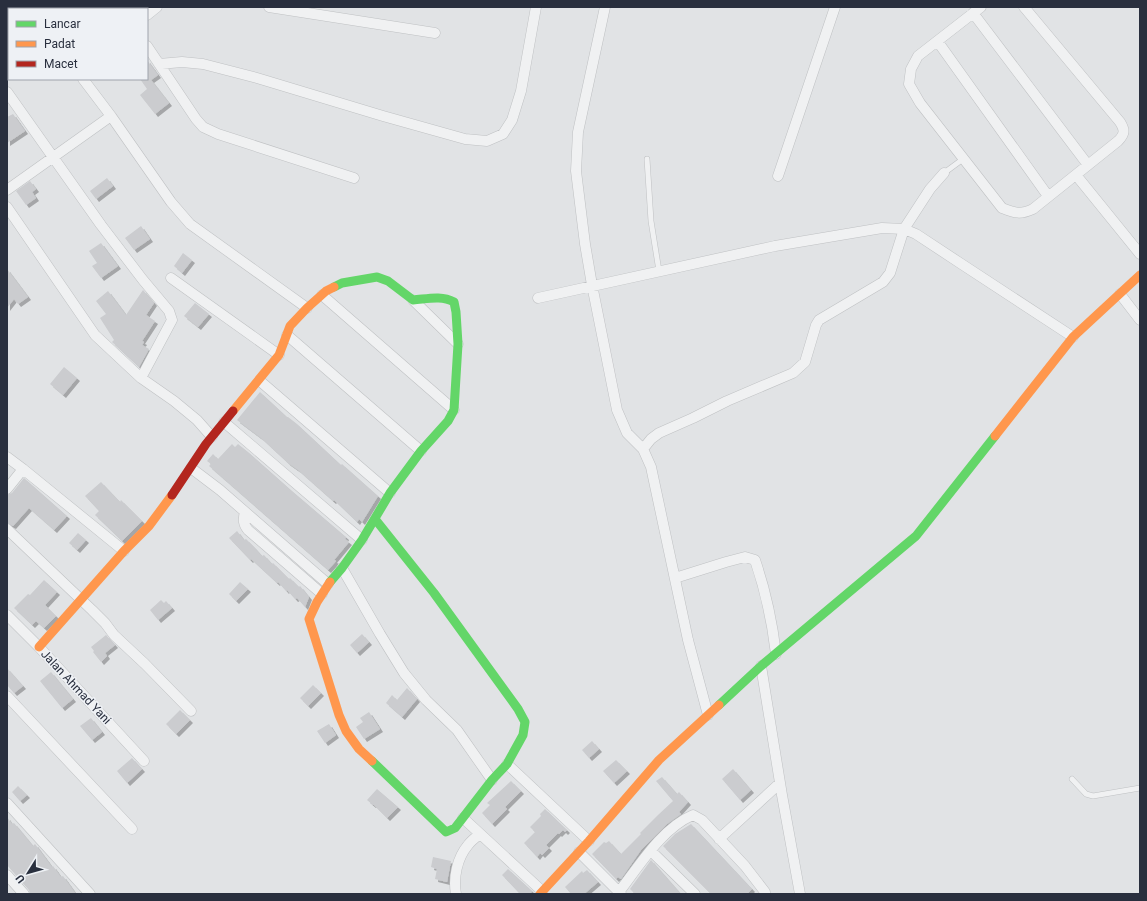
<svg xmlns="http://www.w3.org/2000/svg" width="1147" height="901" viewBox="0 0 1147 901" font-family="Roboto,sans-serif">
<defs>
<filter id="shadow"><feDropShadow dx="3" dy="3" stdDeviation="0" flood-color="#0004"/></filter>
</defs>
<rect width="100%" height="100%" fill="#e1e3e5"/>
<path fill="#cbcccf" filter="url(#shadow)" d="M147,60L158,75L151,80L169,103L155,114L140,95L147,89L140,79H147Z
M13,114L25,131L7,143V117Z
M107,178L113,186L96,199L90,191Z
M30,181L36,189L32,192L36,198L26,205L16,191Z
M141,226L150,239L134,250L125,238Z
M101,243L118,266L101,278L92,266L97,263L89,251Z
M183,253L192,260L182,273L174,266Z
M7,269L28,297L18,304L14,299L7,308Z
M143,290L154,303L146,315L155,321L142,341L144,342L142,345L149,349L139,367L112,342L114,340L100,318L106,314L96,301L108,291L126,315Z
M195,303L209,314L198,327L184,316Z
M64,367L77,378L63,395L50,384Z
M260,392L287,417H288L297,424L341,465L342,464L378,496L362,522L359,519L357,522L334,500L333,501L298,470L288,463L261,438L237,420Z
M232,444L235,447L238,444L248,452L292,491L346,537L345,539L349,542L334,560L336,561L328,570L209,466L211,464L207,461L213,454L218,459Z
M24,478L67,516L54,530L29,508L13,526L7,523V495L12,493Z
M101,482L120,502L121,500L142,521L122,541L95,515L99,511L85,496Z
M237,531L244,540L246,539L254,547L262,556L264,555L272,564L273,563L289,579L290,578L299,587L300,586L309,597L305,607L297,598L295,599L287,590L286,591L278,582L277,583L251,559L250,560L229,538Z
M78,533L86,540L77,550L69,543Z
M44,580L57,592L45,605L56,616L44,628L36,621L32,625L14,608L28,594L30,595Z
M240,582L248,589L236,601L229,594Z
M161,600L164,603L166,601L172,608L158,620L150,610Z
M362,634L369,642L357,653L350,645Z
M106,635L115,645L105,653L107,656L101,662L93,652L94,651L91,647Z
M7,668L23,686L14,693L7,685Z
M51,672L73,699L62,708L40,681Z
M313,685L321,693L308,706L300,698Z
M407,688L417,699L402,717L386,703L392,695L397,700Z
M180,710L190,720L176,734L166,724Z
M369,712L380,729L364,739L356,727L363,722L360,718Z
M91,718L102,732L92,740L80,726Z
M329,724L336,735L325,743L317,731Z
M592,741L599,749L589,758L582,750Z
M132,758L142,769L127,783L117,771Z
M616,760L627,771L614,783L603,771Z
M733,769L751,790L740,800L722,779Z
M662,777L677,794L679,792L688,802L679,812L681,814L667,824L641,850L621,879L618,877L616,879L592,854L604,842L606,843L609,841L621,854L641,834L640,833L658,815L673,801L656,781Z
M511,781L521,791L505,807L507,809L492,824L482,813L490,805L487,803Z
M18,786L27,795L20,801L12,792Z
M377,789L398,807L387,818L374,805H373L367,800Z
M545,809L567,830L565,832L563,830L559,834L558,833L546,845L549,848L542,855L540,853L537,857L524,843L535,832L530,827L541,816L540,814Z
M7,817L12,824L14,823L33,846L35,844L52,867L53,866L61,877L63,876L76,894H30L29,890L7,865Z
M691,824L752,889L747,894H711L663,846L675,834Z
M433,857L451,861L447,882L435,879L437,869L431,867Z
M651,860L673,885L681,894H635L630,889Z
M508,869L532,891L530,894H520L502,875Z
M587,870L598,882L584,894H571L565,887L582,871L583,873Z"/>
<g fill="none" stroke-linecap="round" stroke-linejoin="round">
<defs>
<path id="lane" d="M647,159L651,221L659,271
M944,173L963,159
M1072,779L1086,794L1093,796L1140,788"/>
<path id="street" d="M35,7L36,9
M118,7L120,9
M269,7L435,33
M605,7L578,132L576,171L585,244L592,285L617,410L627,433L643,449L651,467L688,640L708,715
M981,7L918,56L911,69L909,84L920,103L1002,208C1015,213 1020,215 1033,209L1118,141C1125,134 1125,130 1120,122L1024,7
M973,13L1088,165
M147,15L157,7
M938,42L1048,196
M147,46L196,119L203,127L218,134L354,178
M159,64L182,62L203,64L257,78L383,116L465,139L487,141L503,134L512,120L521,91L536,7
M83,79L111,116L171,202L190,224L307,308
M7,92L101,225L143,280L169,311L172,320L141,378
M1076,175L1140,254
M778,176L835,7
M7,190L111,116
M7,207L95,335L141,378L174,401L197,420L212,437
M171,278L279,355
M1120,294L1140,320
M322,295L454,410
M538,298L775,246L882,228L904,229L916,234L960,263L1073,337
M413,300L458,344
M287,335L421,451
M260,381L390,493
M224,422L362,540
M643,449L651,439L659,433L693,418L727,401L793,373L805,362L816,325L819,320L883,282L890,273L904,229L930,189L944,173
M7,457L23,469L7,489
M191,468L220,490L328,584
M23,469L124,551
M245,512C243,519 243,524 248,530L322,594
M7,529L92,610L105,623L114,635L145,664L191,711
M342,568L380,634L404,673L426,700L457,730L492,780
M675,578L726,562L745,557L755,560C766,592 772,620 776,654
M7,615L39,647L144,761
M761,666L782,795L800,894
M7,696L132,829
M507,764L589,841
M7,803L90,894
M463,818L542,891
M719,839L780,783
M651,851L695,894
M579,852L621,894
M7,875L24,894
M619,892C639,866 662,828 693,815L702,820L745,866L765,892V894
M456,894C453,878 457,858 468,845C471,841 476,837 480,834"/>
</defs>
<use href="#lane" stroke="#bfc1c3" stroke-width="6"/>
<use href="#street" stroke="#bfc1c3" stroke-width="11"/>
<use href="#lane" stroke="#f0f1f2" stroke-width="5"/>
<use href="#street" stroke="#f0f1f2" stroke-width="10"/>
<path stroke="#63d668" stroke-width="9" d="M330,582L342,568L362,540L390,493L421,451L448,421L454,410L458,344L456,312L454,302C441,295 427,299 413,300L388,281L377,277L342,283L334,287
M719,705L761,666L916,536L995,436
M372,761L446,832L455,828L492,780L507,764L523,735L525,722L518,709L434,593L375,519"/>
<path stroke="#ff974d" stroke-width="9" d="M233,411L279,355L290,326L307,308L326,291L334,287
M995,436L1073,337L1140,275
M330,582L317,602L309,619L339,715L346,731L359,749L372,761
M39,647L124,551L149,526L172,495
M540,894L589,841L659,760L719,705"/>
<path stroke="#b3261e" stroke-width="9" d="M172,495L206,444L233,411"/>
</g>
<g text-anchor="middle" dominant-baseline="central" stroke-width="3" stroke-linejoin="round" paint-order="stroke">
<g font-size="12" fill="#292f3e" stroke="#eef1f5">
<text transform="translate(76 687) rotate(47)">Jalan Ahmad Yani</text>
</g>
</g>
<rect width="1147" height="901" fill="none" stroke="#292f3e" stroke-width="16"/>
<rect x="8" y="8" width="140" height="72" fill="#eef1f5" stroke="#9fa3ac"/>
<rect x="16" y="21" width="20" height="6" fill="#63d668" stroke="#9fa3ac"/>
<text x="44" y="28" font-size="12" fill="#292f3e">Lancar</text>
<rect x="16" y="41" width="20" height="6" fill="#ff974d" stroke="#9fa3ac"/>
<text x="44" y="48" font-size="12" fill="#292f3e">Padat</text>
<rect x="16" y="61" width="20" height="6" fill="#b3261e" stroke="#9fa3ac"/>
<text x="44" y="68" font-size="12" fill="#292f3e">Macet</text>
<g transform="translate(28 873) rotate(233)" stroke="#eef1f5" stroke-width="3" paint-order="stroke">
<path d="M0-3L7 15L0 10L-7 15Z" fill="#292f3e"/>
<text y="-6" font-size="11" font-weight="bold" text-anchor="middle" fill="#292f3e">U</text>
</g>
</svg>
